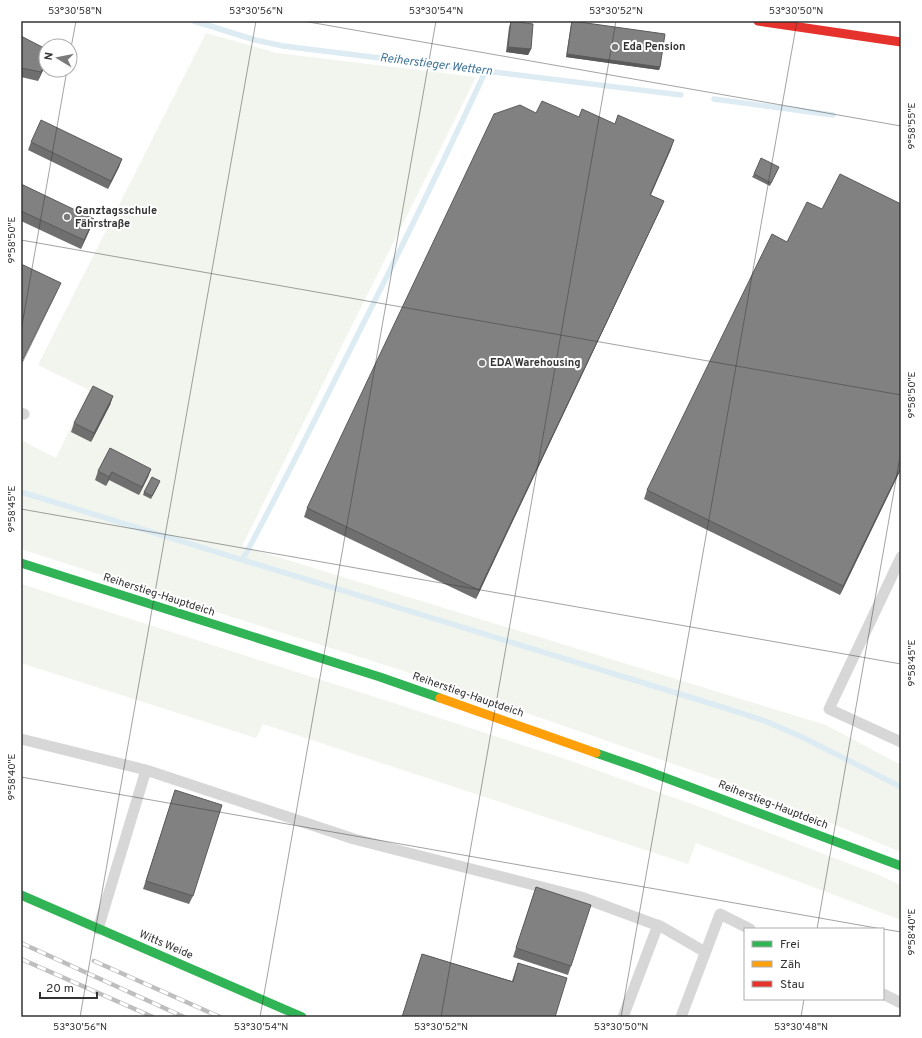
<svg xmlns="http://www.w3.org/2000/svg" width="922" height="1038" viewBox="0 0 922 1038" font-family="Overpass,sans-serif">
<rect width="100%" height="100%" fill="#fff"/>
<path fill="#f1f5ed" d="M206,33L277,53L476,77L242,546L826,725L901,765V852L763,795L420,676L181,601L21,549V440L56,458L89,390L38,365Z
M21,584L375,697L568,760L714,812L876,874L901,885V920L696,843L688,864L263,724L256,738L21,663Z"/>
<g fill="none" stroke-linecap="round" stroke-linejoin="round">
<path stroke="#ddebf3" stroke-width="5.5" d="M194,21L255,40L283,46L681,95
M714,99L833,115
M21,492L722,707L765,721L802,737L901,787
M243,559C281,489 316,417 352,346C398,255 443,163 486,70"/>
<path stroke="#d7d7d7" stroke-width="11" d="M21,413L24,414
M901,557L829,709L901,742
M21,739L146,770
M98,929L146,770L354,839L581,897L662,927L705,952
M883,994L901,1003
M623,1017L658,925
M681,1017L720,914L750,929"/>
<path stroke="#30b455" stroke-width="9" d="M21,563L380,677L440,698
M596,753L642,769L901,866
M21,895L302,1017"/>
<path stroke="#ff9f0a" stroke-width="9" d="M440,698L596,753"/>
<path stroke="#e5322d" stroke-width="9" d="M758,21L901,42"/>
<defs>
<path id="rail" d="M21,943L184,1017
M21,959L153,1017
M94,961L220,1017"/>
</defs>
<use href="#rail" stroke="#bebebe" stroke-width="4.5"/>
<use href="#rail" stroke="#fff" stroke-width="3" stroke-dasharray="9" stroke-linecap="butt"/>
</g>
<path fill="#6f6f6f" d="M511,21L531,49L528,55L506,52L509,27Z
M572,21L660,67L659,70L566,57L571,24Z
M21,36L46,64L38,81L21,77Z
M536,113L579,117L671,149L651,195L664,201L660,210L476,599L304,517L307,508Z
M31,142L122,159L119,167L108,189L28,150Z
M779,167L770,186L752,177L754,174Z
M21,184L91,227L81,249L21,221Z
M787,242L901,469L840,595L644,499L647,490Z
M113,396L110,405L91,442L71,432L74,423Z
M151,469L148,477L139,495L109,480L106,486L95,480L98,471Z
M159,484L151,499L143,495L144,492Z
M175,790L193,896L189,904L143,889Z
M536,887L571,966L568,975L513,957Z
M422,954L512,981L518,963L555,1017H402Z"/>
<path fill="#5a5a5a" d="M508,47L531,49L528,55L506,52Z
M567,54L660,67L659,70L566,57Z
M46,61V64L38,81L41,72Z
M674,140L671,149L647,203L650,195Z
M122,159L119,167L108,189L111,181Z
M664,201L660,210L476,599L479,590Z
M94,219L91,227L81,249L84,240Z
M61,283L57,292L21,366V365Z
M113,396L110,405L91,442L94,433Z
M901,467V469L840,595L843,586Z
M151,469L148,477L139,495L142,487Z
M112,472L109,480L106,486L109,477Z"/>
<path fill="#818181" stroke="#5a5a5a" d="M511,21L533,24L531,49L508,47Z
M572,21L665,34L660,67L567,54Z
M21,36L46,49V61L41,72L21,68Z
M542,101L579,117L582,109L615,124L618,115L674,140L650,195L664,201L479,590L307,508L494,114L520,105L536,113Z
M41,120L122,159L111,181L31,142Z
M761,158L779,167L771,183L754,174Z
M840,174L901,204V467L843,586L647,490L772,234L787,242L807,202L822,209Z
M21,184L94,219L84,240L21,211Z
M21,264L61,283L21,363Z
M93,386L113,396L94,433L74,423Z
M110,448L151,469L142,487L112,472L109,477L98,471Z
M152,477L160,481L152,496L144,492Z
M175,790L222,805L193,896L146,881Z
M536,887L591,905L571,966L516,948Z
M422,954L513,982L518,963L567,978L555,1017H402Z"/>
<path fill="none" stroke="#333" stroke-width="1" stroke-opacity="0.45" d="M303,21L901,126M70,53L76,21M21,240L901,395M21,331L67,70M21,509L901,664M21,777L882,929M817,929L901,451M883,929L901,932M80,1017L256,21M260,1017L436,21M441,1017L616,21M621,1017L797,21M801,1017L804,999"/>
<g fill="#7a7a7a" stroke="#fff" stroke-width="1.5">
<circle cx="615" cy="47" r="4"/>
<circle cx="67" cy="217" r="4"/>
<circle cx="482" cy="363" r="4"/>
</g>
<g text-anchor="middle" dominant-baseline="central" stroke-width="4" stroke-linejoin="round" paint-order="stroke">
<g font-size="11" font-weight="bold" fill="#333" stroke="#fff" text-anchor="start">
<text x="623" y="47">Eda Pension</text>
<text x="75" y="211">Ganztagsschule<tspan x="75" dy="13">Fährstraße</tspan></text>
<text x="490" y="363">EDA Warehousing</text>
</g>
<g font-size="11" fill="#333" stroke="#fff">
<text transform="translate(159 595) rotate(18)">Reiherstieg-Hauptdeich</text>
<text transform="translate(468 695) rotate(19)">Reiherstieg-Hauptdeich</text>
<text transform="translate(773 805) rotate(21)">Reiherstieg-Hauptdeich</text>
<text transform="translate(166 945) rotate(23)">Witts Weide</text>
</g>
<g font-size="12" font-style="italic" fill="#3f7597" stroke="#fff">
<text transform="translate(436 65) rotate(7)">Reiherstieger Wettern</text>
</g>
</g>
<rect width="922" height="1038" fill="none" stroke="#ffffff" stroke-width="44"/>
<rect x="744" y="928" width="140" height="72" fill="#ffffff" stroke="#adadad"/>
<rect x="752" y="941" width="20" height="6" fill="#30b455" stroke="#adadad"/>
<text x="780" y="948" font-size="12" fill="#333333">Frei</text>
<rect x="752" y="961" width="20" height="6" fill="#ff9f0a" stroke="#adadad"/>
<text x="780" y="968" font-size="12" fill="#333333">Zäh</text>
<rect x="752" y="981" width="20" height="6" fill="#e5322d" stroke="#adadad"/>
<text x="780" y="988" font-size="12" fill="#333333">Stau</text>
<g transform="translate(58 58) rotate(280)"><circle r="19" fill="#ffffff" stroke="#adadad"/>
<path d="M0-3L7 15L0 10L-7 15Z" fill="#7a7a7a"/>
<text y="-6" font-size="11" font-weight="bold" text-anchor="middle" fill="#333333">N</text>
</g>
<path d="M40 992v6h57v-6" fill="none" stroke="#333333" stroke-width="2"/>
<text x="46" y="992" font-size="12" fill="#333333" stroke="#ffffff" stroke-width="3" paint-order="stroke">20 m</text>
<rect x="22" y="22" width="878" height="994" fill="none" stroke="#333" stroke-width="1.5"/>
<g font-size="10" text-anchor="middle" fill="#333">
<text x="75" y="14">53°30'58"N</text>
<text x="256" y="14">53°30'56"N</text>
<text x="436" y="14">53°30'54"N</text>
<text x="616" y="14">53°30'52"N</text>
<text x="796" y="14">53°30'50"N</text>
<text transform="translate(911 126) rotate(-90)" y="4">9°58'55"E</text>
<text transform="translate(11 240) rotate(-90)" y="4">9°58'50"E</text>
<text transform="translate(911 395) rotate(-90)" y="4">9°58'50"E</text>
<text transform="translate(11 509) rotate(-90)" y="4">9°58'45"E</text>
<text transform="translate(911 663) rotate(-90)" y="4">9°58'45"E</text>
<text transform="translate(11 777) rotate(-90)" y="4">9°58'40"E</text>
<text transform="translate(911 932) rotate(-90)" y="4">9°58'40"E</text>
<text x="80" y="1030">53°30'56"N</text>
<text x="261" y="1030">53°30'54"N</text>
<text x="441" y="1030">53°30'52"N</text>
<text x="621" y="1030">53°30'50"N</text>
<text x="801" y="1030">53°30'48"N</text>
</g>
</svg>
